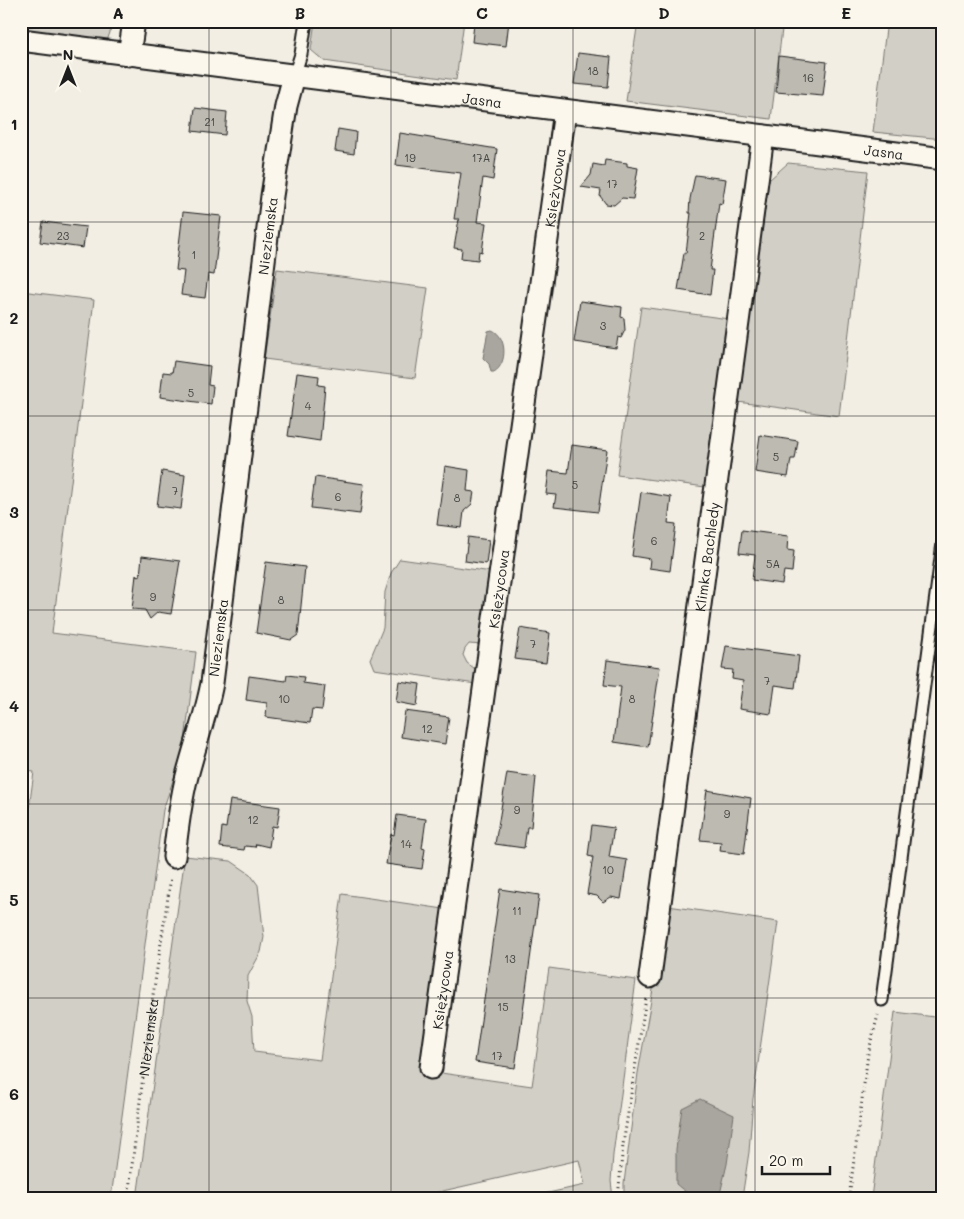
<svg xmlns="http://www.w3.org/2000/svg" width="964" height="1219" viewBox="0 0 964 1219" font-family="Mali,sans-serif">
<rect width="100%" height="100%" fill="#f2eee4"/>
<filter id="ink" filterUnits="userSpaceOnUse"><feTurbulence type="fractalNoise" baseFrequency=".02" numOctaves="2"/><feDisplacementMap in="SourceGraphic" scale="10" xChannelSelector="R" yChannelSelector="G"/><feConvolveMatrix kernelMatrix="1 2 1 2 8 2 1 2 1" color-interpolation-filters="sRGB"/></filter>
<g filter="url(#ink)">
<path fill="#d2cfc6" stroke="#777671" d="M21,21H114L107,41L21,30Z
M315,21H464L456,80L324,61L311,50Z
M638,21H783L771,119L626,101Z
M887,21H943V139L873,132Z
M788,163L868,171L839,416L738,402L769,180Z
M277,269L428,288L415,378L264,359Z
M21,291L94,300L52,633L196,652L184,748L163,810L111,1198H21V866L34,772L21,770Z
M641,307L729,319L705,487L617,475Z
M400,559L492,572L482,645L469,644L465,649L463,655L467,663L478,671L476,684L374,669L370,659L383,628L385,592L391,573Z
M185,856L231,861L250,874L258,885L264,937L261,952L248,976L247,1001L252,1017L254,1052L320,1060L342,894L444,909L421,1073H441L532,1086L549,968L636,980L613,1155L611,1181L613,1198H525L585,1185L579,1160L412,1198H137Z
M668,906L778,922L753,1099L749,1152L742,1198H624V1183L638,1073Z
M895,1012L943,1018V1198H871Z"/>
<path fill="#a9a6a0" stroke="#716f6b" d="M492,330C507,336 508,364 494,372H491L489,364L483,358L488,331Z
M700,1099L734,1115L727,1164L720,1194C701,1204 690,1196 676,1184V1149L682,1108Z"/>
<path fill="#bdbab1" stroke="#1c1c1c" d="M478,21H509L506,46L472,42L474,24L478,25Z
M578,53L611,57L608,87L574,84Z
M779,56L827,62L823,96L776,92Z
M195,108L227,112L225,135L192,131Z
M338,129L356,132L354,154L335,151Z
M400,133L497,149L493,180L483,178L477,222L486,223L482,252L479,251L478,260L461,258L462,249L454,248L459,219H454L461,173L396,165Z
M605,160L627,163V166L638,168L633,199L622,198L614,205L606,204L600,196L601,190L581,187L591,175L593,164L604,166Z
M695,175L726,179L722,204L719,203L710,270H713L710,295L678,290L684,253H686L691,213H689L690,199Z
M183,212L221,216L214,275L208,274L205,298L181,295L184,271L176,270Z
M43,222L86,227L83,248L40,242Z
M580,301L622,307L621,317L624,318L625,330L621,338L618,337L616,348L574,342Z
M174,361L210,366L208,385L213,386L211,404L160,397L163,372L172,373Z
M297,373L319,376L318,385L325,386L320,441L288,436Z
M760,435L798,441L795,459H791L788,477L755,472Z
M572,445L607,450L598,512L554,507L556,495L546,494L549,471L568,473Z
M445,466L469,470L467,491L474,492L472,504L464,511L462,528L437,525Z
M162,471L185,475L181,509L157,506Z
M315,477L364,484L360,514L311,508Z
M641,492L671,497L668,523L676,524L670,571L649,568L650,559L632,556Z
M742,530L788,536L787,550L794,551L792,572L784,571L782,584L752,580L755,555L739,553Z
M468,537L489,540L486,564L465,561Z
M142,556L180,561L171,614L158,612L150,619L145,610L132,609L136,575L140,576Z
M266,562L305,567L298,635L291,640L256,633Z
M520,628L550,633L546,663L515,659Z
M726,646L799,656L795,688L775,685L771,714L739,709L743,681L732,679L733,670L722,669Z
M607,660L660,667L648,747L614,742L621,687L604,685Z
M287,675L304,677L303,683L325,686L322,710L312,709L310,723L266,717L267,703L246,700L249,676L286,681Z
M399,681L420,684L417,706L396,702Z
M405,711L449,717L445,744L401,737Z
M507,773L536,777L531,827H527L524,848L495,844Z
M707,790L751,798L744,854L720,851L721,842L700,840Z
M230,800L280,807L277,827L272,826L269,847L256,844L255,847L245,846L244,850L220,847L222,827L226,828Z
M397,815L426,819L422,848L425,849L422,869L386,864L391,834L394,835Z
M592,825L614,828L609,857L627,860L621,899L611,897L603,902L597,896L587,894L593,857L588,856Z
M500,889L539,895L515,1068L475,1062Z"/>
<g fill="none" stroke-linecap="round" stroke-linejoin="round">
<defs>
<path id="service" d="M294,76L301,54L306,21
M882,1000L943,543"/>
<g id="minor">
<path id="s2" d="M21,40L943,159"/>
<path d="M129,55L134,21"/>
<path id="s3" d="M174,857C177,830 180,803 187,776C195,745 206,715 212,683L272,196L286,106L294,76"/>
<path id="s4" d="M650,977L763,136"/>
<path id="s5" d="M431,1068L565,111"/>
</g>
</defs>
<use href="#service" stroke="#1c1c1c" stroke-width="15"/>
<use href="#minor" stroke="#1c1c1c" stroke-width="25"/>
<g stroke="#1c1c1c" stroke-width="3" stroke-dasharray="1 4" stroke-linecap="butt">
<path id="s1" d="M128,1198L153,995L171,877"/>
<path d="M618,1198L623,1145L646,998"/>
<path d="M849,1198L868,1054L878,1015"/>
</g>
<use href="#service" stroke="#fbf7ec" stroke-width="11"/>
<use href="#minor" stroke="#fbf7ec" stroke-width="21"/>
</g>
</g>
<path fill="none" stroke="#1c1c1c" stroke-width="1" stroke-opacity="0.55" d="M209,21V1198M391,21V1198M573,21V1198M755,21V1198M21,222H943M21,416H943M21,610H943M21,804H943M21,998H943"/>
<g text-anchor="middle" dominant-baseline="central" stroke-width="4" stroke-linejoin="round" paint-order="stroke">
<g font-size="11" fill="#444441">
<text x="593" y="70">18</text>
<text x="808" y="77">16</text>
<text x="210" y="121">21</text>
<text x="410" y="157">19</text>
<text x="481" y="157">17A</text>
<text x="612" y="183">17</text>
<text x="63" y="235">23</text>
<text x="702" y="235">2</text>
<text x="194" y="254">1</text>
<text x="603" y="325">3</text>
<text x="191" y="392">5</text>
<text x="308" y="405">4</text>
<text x="776" y="456">5</text>
<text x="575" y="484">5</text>
<text x="175" y="490">7</text>
<text x="338" y="496">6</text>
<text x="457" y="497">8</text>
<text x="654" y="540">6</text>
<text x="773" y="563">5A</text>
<text x="153" y="596">9</text>
<text x="281" y="599">8</text>
<text x="533" y="643">7</text>
<text x="767" y="680">7</text>
<text x="284" y="698">10</text>
<text x="632" y="698">8</text>
<text x="427" y="728">12</text>
<text x="517" y="809">9</text>
<text x="727" y="813">9</text>
<text x="253" y="819">12</text>
<text x="406" y="843">14</text>
<text x="608" y="869">10</text>
<text x="517" y="910">11</text>
<text x="510" y="958">13</text>
<text x="503" y="1006">15</text>
<text x="497" y="1055">17</text>
</g>
<g font-size="14" fill="#1c1c1c" stroke="#fbf7ec">
<text stroke="none"><textPath href="#s2" startOffset="465">Jasna</textPath></text>
<text stroke="none"><textPath href="#s2" startOffset="870">Jasna</textPath></text>
<text stroke="none"><textPath href="#s5" startOffset="889">Księżycowa</textPath></text>
<text stroke="none"><textPath href="#s3" startOffset="629">Nieziemska</textPath></text>
<text stroke="none"><textPath href="#s4" startOffset="424">Klimka Bachledy</textPath></text>
<text stroke="none"><textPath href="#s5" startOffset="484">Księżycowa</textPath></text>
<text stroke="none"><textPath href="#s3" startOffset="224">Nieziemska</textPath></text>
<text stroke="none"><textPath href="#s5" startOffset="79">Księżycowa</textPath></text>
<text stroke="none"><textPath href="#s1" startOffset="162">Nieziemska</textPath></text>
</g>
</g>
<rect width="964" height="1219" fill="none" stroke="#fbf7ec" stroke-width="55"/>
<g transform="translate(68 68)" stroke="#fbf7ec" stroke-width="4" paint-order="stroke">
<path d="M0-4L9 19L0 12L-9 19Z" fill="#1c1c1c"/>
<text y="-8" font-size="14" font-weight="bold" text-anchor="middle" fill="#1c1c1c">N</text>
</g>
<path d="M762 1166v8h68v-8" fill="none" stroke="#1c1c1c" stroke-width="2.5"/>
<text x="769" y="1166" font-size="15" fill="#1c1c1c" stroke="#fbf7ec" stroke-width="4" paint-order="stroke">20 m</text>
<rect x="28" y="28" width="908" height="1164" fill="none" stroke="#1c1c1c" stroke-width="2"/>
<g font-size="16" text-anchor="middle" font-weight="bold" fill="#1c1c1c">
<text x="118" y="19">A</text>
<text x="300" y="19">B</text>
<text x="482" y="19">C</text>
<text x="664" y="19">D</text>
<text x="846" y="19">E</text>
<text x="14" y="130">1</text>
<text x="14" y="324">2</text>
<text x="14" y="518">3</text>
<text x="14" y="712">4</text>
<text x="14" y="906">5</text>
<text x="14" y="1100">6</text>
</g>
</svg>
